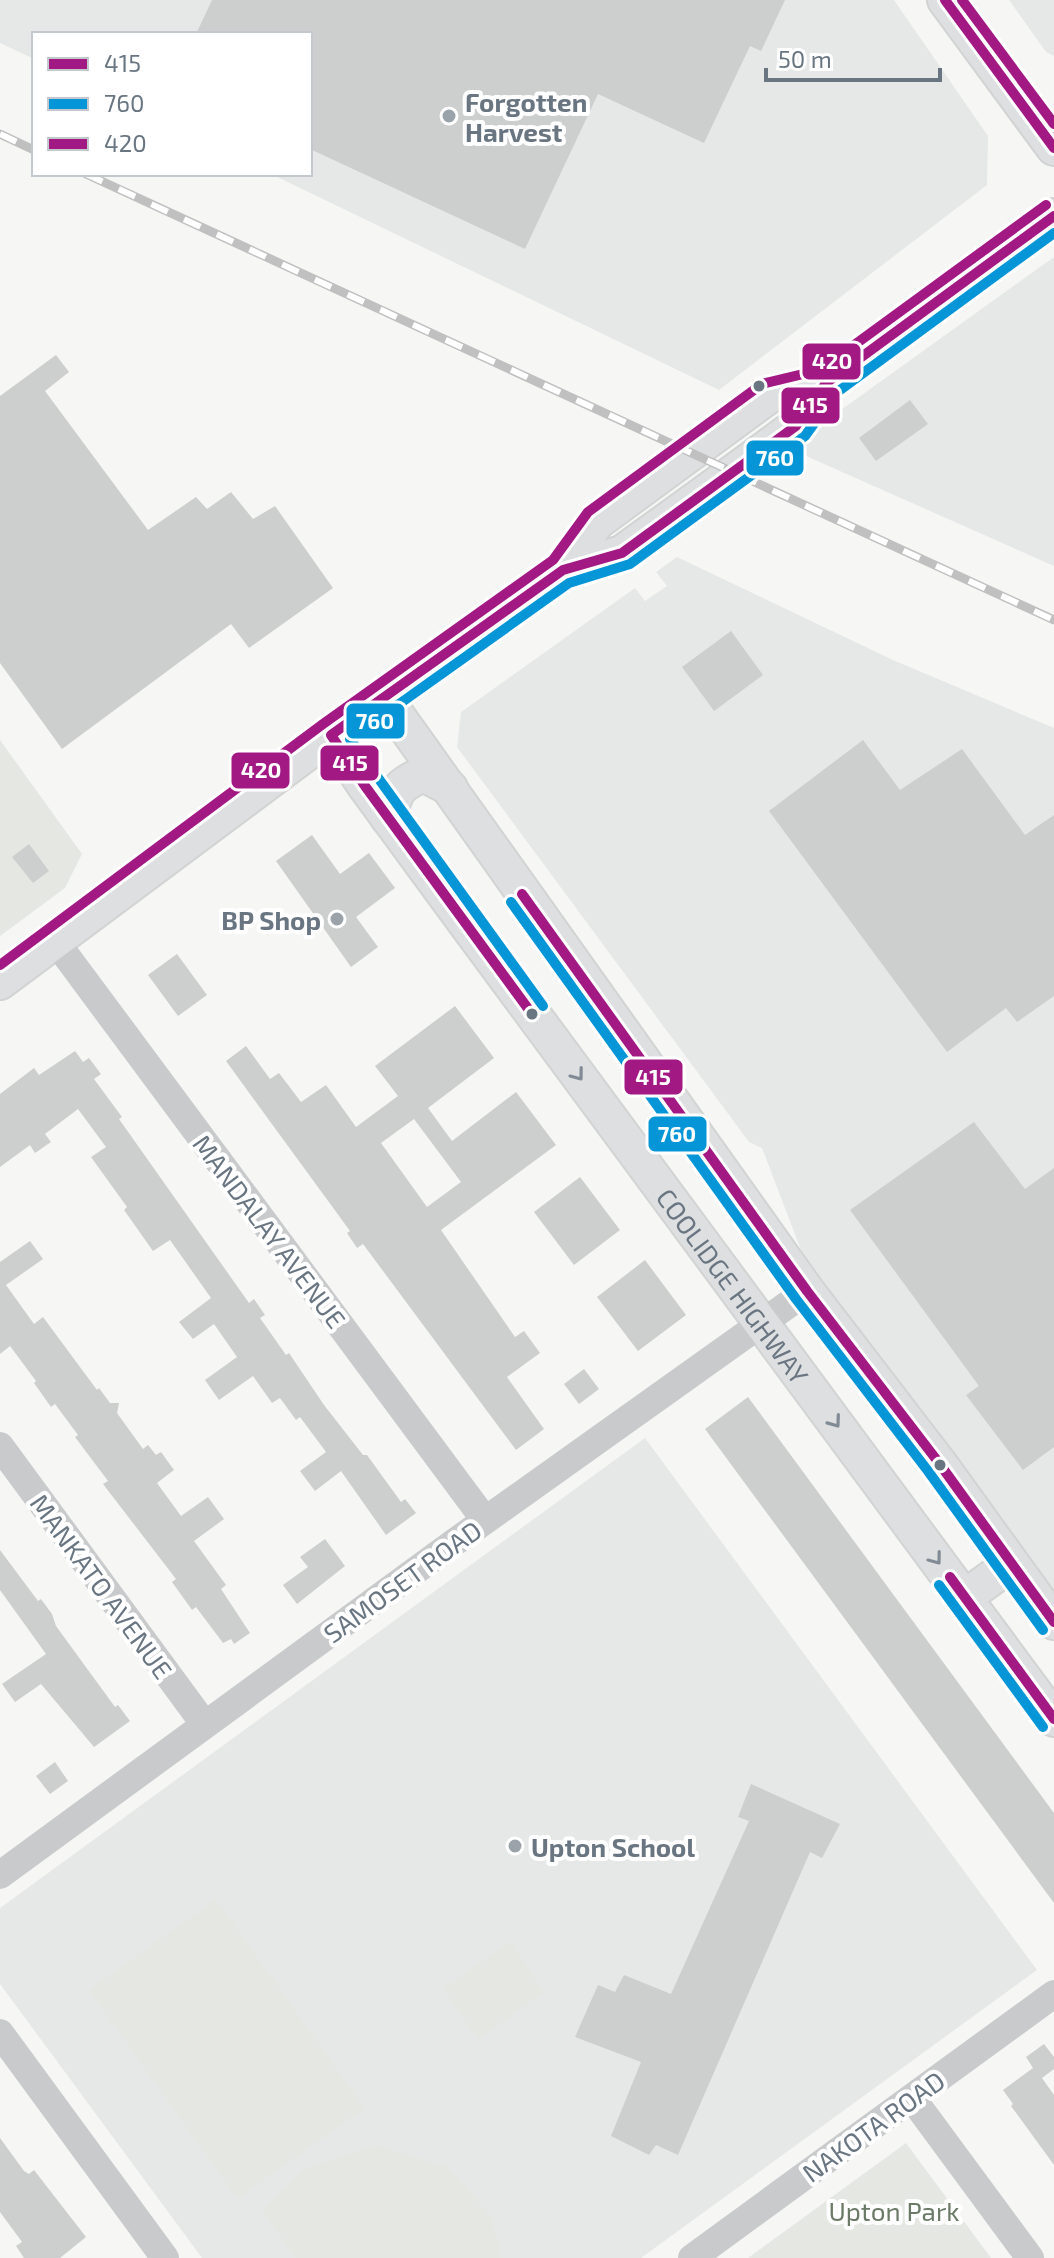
<svg xmlns="http://www.w3.org/2000/svg" width="1054" height="2258" viewBox="0 0 1054 2258" font-family="'Exo 2',sans-serif">
<rect width="100%" height="100%" fill="#f6f6f5"/>
<path fill="#e6e8e8" d="M0,0H894L988,136L987,185L719,390L271,174H310V34H34V59L0,43Z
M1009,0H1054V56L1046,52Z
M1054,257V566L788,448Z
M677,557L893,660L1054,728V1596L804,1258L762,1148L749,1142L457,747L461,712L635,588L645,601L667,586L656,572Z
M645,1438L1037,1970L641,2258H202L0,1984V1908Z"/>
<path fill="#e5e7e3" d="M0,740L82,854L65,888L0,936Z
M216,1899L365,2108L237,2199L89,1990Z
M511,1941L544,1992L478,2040L443,1989Z
M906,2143L991,2258H748Z
M378,2145L449,2168L492,2217L501,2258H295L262,2210L307,2167Z"/>
<path fill="#cdcece" fill-rule="evenodd" d="M212,0H785L761,51L750,46L704,143L598,94L525,249L310,149V34H196Z
M56,355L69,372L45,391L148,530L196,497L207,509L231,492L253,519L275,506L333,588L249,648L231,624L62,749L0,663V396Z
M910,400L928,424L876,461L859,438Z
M731,631L763,675L714,711L682,667Z
M863,740L900,790L962,749L1025,835L1054,815V996L1017,1022L1006,1008L947,1052L769,811Z
M312,835L340,874L369,853L395,888L356,917L378,947L351,967L276,861Z
M29,844L49,871L33,883L12,857Z
M177,954L207,995L178,1016L148,975Z
M455,1006L494,1058L428,1108L452,1141L516,1092L556,1145L441,1230L515,1337L524,1331L540,1353L507,1377L544,1429L516,1450L363,1244L357,1248L347,1233L350,1231L226,1061L246,1046L270,1079L279,1073L301,1102L326,1085L356,1127L398,1096L375,1066ZM414,1119L461,1182L427,1207L381,1143Z
M75,1051L83,1062L89,1058L101,1074L94,1079L122,1117L119,1119L249,1303L254,1299L265,1315L260,1318L286,1355L289,1353L324,1405L363,1455H367L401,1502L405,1499L416,1513L386,1535L341,1471L315,1491L300,1471L326,1452L300,1417L296,1420L280,1398L272,1403L253,1376L219,1400L205,1380L237,1357L214,1324L193,1339L179,1322L211,1298L170,1240L153,1251L124,1210L127,1207L91,1157L106,1147L78,1109L45,1134L51,1142L35,1153L30,1145L0,1167V1094L34,1068L39,1075Z
M974,1122L1025,1189L1054,1168V1447L1023,1470L966,1395L979,1386L850,1210Z
M580,1177L620,1230L574,1265L534,1212Z
M30,1241L43,1259L6,1285L34,1324L43,1317L97,1390L99,1388L110,1403H119L117,1413L143,1449L148,1445L156,1455L161,1452L174,1470L157,1483L181,1516L208,1497L224,1519L194,1541L226,1585L221,1589L250,1633L234,1644L231,1639L223,1643L196,1607L192,1610L172,1582L176,1579L103,1484L108,1481L75,1437L78,1435L55,1404L51,1407L34,1383L36,1381L10,1346L0,1354V1262Z
M645,1260L686,1315L638,1351L597,1297Z
M584,1369L599,1389L579,1404L564,1384Z
M748,1397L1054,1813V1903L705,1429Z
M325,1539L345,1566L297,1604L283,1585L308,1567L300,1557Z
M0,1550L38,1601L41,1599L52,1614L56,1626L115,1707L118,1705L130,1721L94,1747L41,1684L15,1702L2,1684L46,1654L0,1590Z
M55,1762L68,1781L50,1794L36,1776Z
M751,1784L840,1824L822,1858L810,1852L678,2155L656,2145L649,2155L611,2136L641,2062L575,2037L598,1985L615,1992L624,1975L671,1994L749,1821L738,1817Z
M1044,2044L1054,2057V2069L1042,2078L1054,2095V2165L1011,2106L1013,2104L1003,2090L1033,2068L1026,2057Z
M0,2138L24,2171L29,2174L34,2170L86,2237L60,2258H24L16,2246L22,2242L0,2212Z"/>
<g fill="none" stroke-linecap="round" stroke-linejoin="round">
<defs>
<g id="major">
<path d="M945,0L1054,148"/>
<path d="M563,570L597,522L770,395L826,383"/>
<path d="M384,697L807,1291L939,1463L1054,1622"/>
<path id="s1" d="M331,735L365,786L464,921L1054,1719"/>
<path d="M388,818C397,789 396,787 423,774L450,788"/>
<path d="M0,982L331,735L563,570L622,553L742,466L796,426L826,383L1054,216"/>
<path d="M965,1597L1011,1564"/>
</g>
</defs>
<use href="#major" stroke="#d2d3d3" stroke-width="38"/>
<path stroke="#c9cacb" stroke-width="28" d="M56,942L485,1520
M0,1446L205,1725
M0,1875L452,1544L807,1291
M0,2033L165,2258
M912,2098L1030,2258
M692,2258L1054,1994"/>
<use href="#major" stroke="#dedfe0" stroke-width="34"/>
<defs>
<path id="rail" d="M0,134L34,150
M86,174L1054,620"/>
</defs>
<use href="#rail" stroke="#c0c0c1" stroke-width="9"/>
<use href="#rail" stroke="#fff" stroke-width="6" stroke-dasharray="18" stroke-linecap="butt"/>
<defs>
<path id="bus-1" d="M945,0L1054,148
M522,894L807,1291L939,1463L1054,1622
M532,1014L365,786L331,735L563,570L622,553L796,426L826,383L1054,216
M950,1577L1054,1719"/>
<path id="bus-2" d="M511,902L796,1299L928,1471L1043,1630
M543,1006L350,739L569,583L630,564L805,436L836,393L1054,233
M939,1585L1043,1727"/>
<path id="bus-3" d="M962,0L1054,124
M0,965L323,724L553,560L588,512L762,384L820,370L1046,205"/>
</defs>
<use href="#bus-1" stroke="#fff" stroke-width="16"/>
<use href="#bus-2" stroke="#fff" stroke-width="16"/>
<use href="#bus-3" stroke="#fff" stroke-width="16"/>
<use href="#bus-1" stroke="#a31984" stroke-width="10"/>
<use href="#bus-2" stroke="#0696d7" stroke-width="10"/>
<use href="#bus-3" stroke="#a31984" stroke-width="10"/>
</g>
<defs><path id="oneway-chevron" d="M-2-3.5L2.5 0L-2 3.5" fill="none" stroke-width="1.6" stroke-linecap="round" stroke-linejoin="round" transform="scale(2)"/></defs>
<g stroke="#808b95">
<use href="#oneway-chevron" transform="translate(578 1075) rotate(53)"/>
<use href="#oneway-chevron" transform="translate(835 1422) rotate(54)"/>
<use href="#oneway-chevron" transform="translate(936 1559) rotate(53)"/>
</g>
<g fill="#9aa3aa" stroke="#fff" stroke-width="3">
<circle cx="449" cy="116" r="8"/>
<circle cx="337" cy="919" r="8"/>
<circle cx="515" cy="1846" r="8"/>
</g>
<g fill="#697682" stroke="#fff" stroke-width="3">
<circle cx="759" cy="386" r="7"/>
<circle cx="532" cy="1014" r="7"/>
<circle cx="940" cy="1465" r="7"/>
</g>
<g text-anchor="middle" dominant-baseline="central" stroke-width="8" stroke-linejoin="round" paint-order="stroke">
<g font-size="26" font-weight="bold" fill="#697682" stroke="#fff" text-anchor="start">
<text x="465" y="101">Forgotten<tspan x="465" dy="30">Harvest</tspan></text>
<text x="321" y="919" text-anchor="end">BP Shop</text>
<text x="531" y="1846">Upton School</text>
</g>
<g font-size="26" fill="#697682" stroke="#fff">
<text transform="translate(270 1231) rotate(53)">MANDALAY AVENUE</text>
<text stroke="none"><textPath href="#s1" startOffset="682">COOLIDGE HIGHWAY</textPath></text>
<text transform="translate(402 1581) rotate(-36)">SAMOSET ROAD</text>
<text transform="translate(102 1586) rotate(54)">MANKATO AVENUE</text>
<text transform="translate(873 2126) rotate(-36)">NAKOTA ROAD</text>
</g>
<g font-size="26" fill="#6b7a67" stroke="#fff">
<text x="894" y="2210">Upton Park</text>
</g>
</g>
<g stroke="#fff" stroke-width="3">
<rect x="801" y="342" width="61" height="39" rx="8" fill="#a31984"/>
<rect x="780" y="386" width="61" height="39" rx="8" fill="#a31984"/>
<rect x="745" y="439" width="60" height="38" rx="8" fill="#0696d7"/>
<rect x="345" y="702" width="61" height="38" rx="8" fill="#0696d7"/>
<rect x="319" y="744" width="61" height="38" rx="8" fill="#a31984"/>
<rect x="230" y="751" width="61" height="39" rx="8" fill="#a31984"/>
<rect x="623" y="1058" width="61" height="38" rx="8" fill="#a31984"/>
<rect x="647" y="1115" width="61" height="38" rx="8" fill="#0696d7"/>
</g>
<g font-size="22" text-anchor="middle" font-weight="bold" fill="#fff">
<text x="832" y="369">420</text>
<text x="810" y="413">415</text>
<text x="775" y="466">760</text>
<text x="375" y="729">760</text>
<text x="350" y="771">415</text>
<text x="261" y="778">420</text>
<text x="653" y="1085">415</text>
<text x="677" y="1142">760</text>
</g>
<rect x="32" y="32" width="280" height="144" fill="#ffffff" stroke="#c3c8cd" stroke-width="2"/>
<rect x="48" y="58" width="40" height="12" fill="#a31984" stroke="#c3c8cd" stroke-width="2"/>
<text x="104" y="72" font-size="24" fill="#697682">415</text>
<rect x="48" y="98" width="40" height="12" fill="#0696d7" stroke="#c3c8cd" stroke-width="2"/>
<text x="104" y="112" font-size="24" fill="#697682">760</text>
<rect x="48" y="138" width="40" height="12" fill="#a31984" stroke="#c3c8cd" stroke-width="2"/>
<text x="104" y="152" font-size="24" fill="#697682">420</text>
<path d="M766 68v12h174v-12" fill="none" stroke="#697682" stroke-width="4"/>
<text x="778" y="68" font-size="24" fill="#697682" stroke="#ffffff" stroke-width="6" paint-order="stroke">50 m</text>
</svg>
